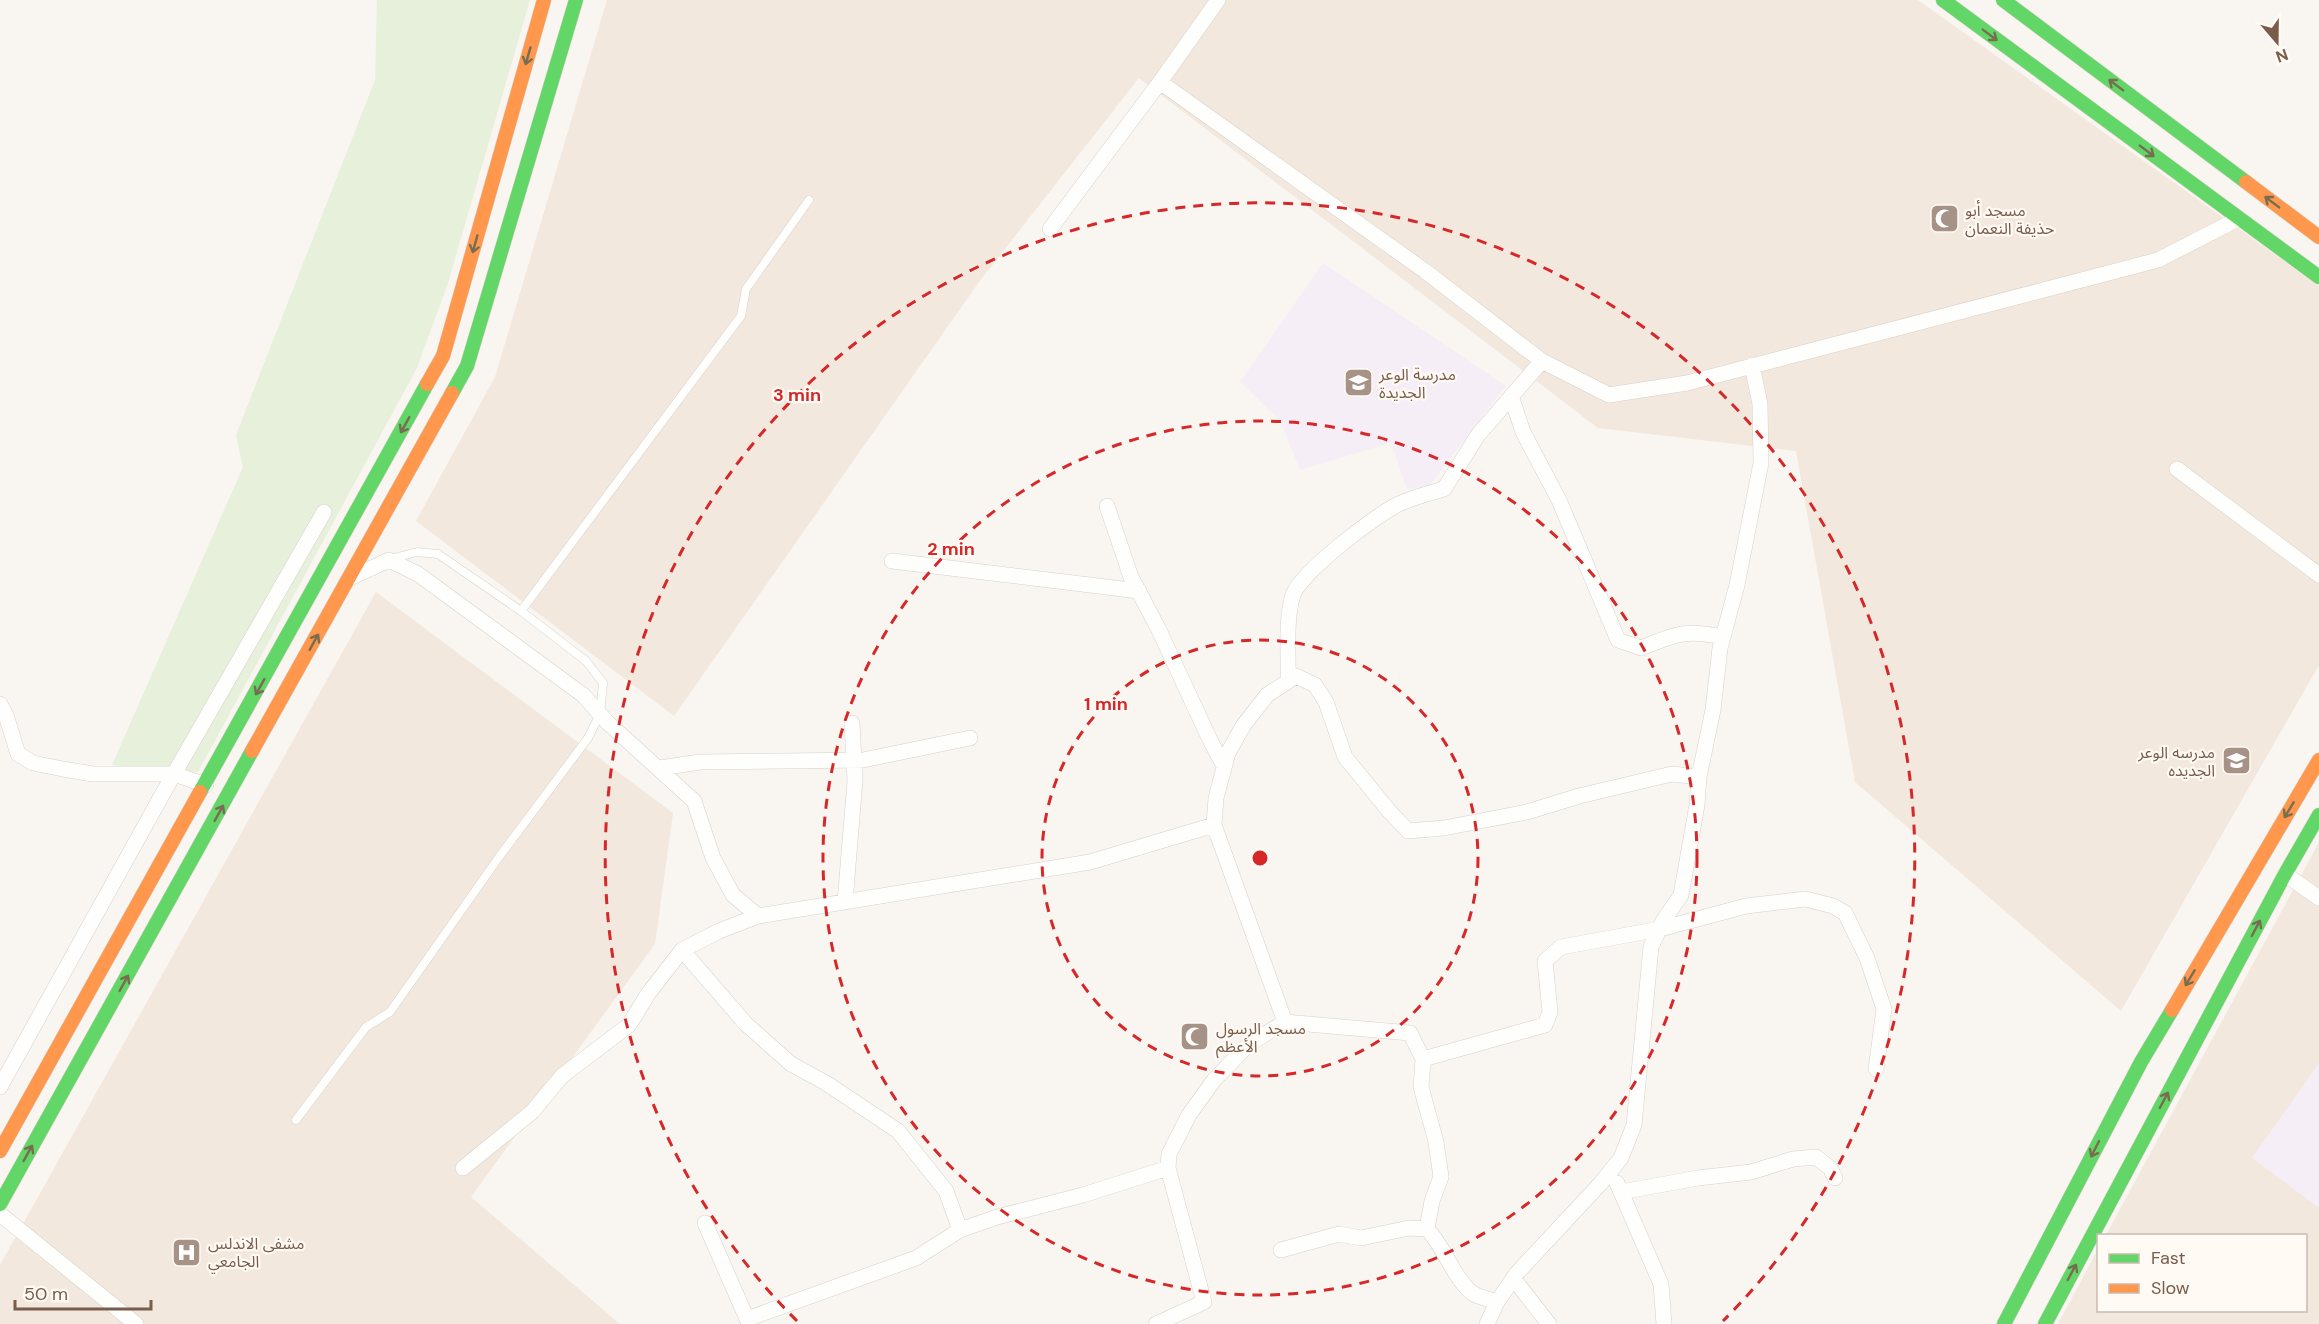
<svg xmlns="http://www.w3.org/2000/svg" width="2319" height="1324" viewBox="0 0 2319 1324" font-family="'DM Sans','Noto Sans Arabic',sans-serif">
<rect width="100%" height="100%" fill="#f9f5f0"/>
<path fill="#f2e8de" d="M607,0H1918L2319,286V665L2121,1011L1855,782L1796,451L1598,428L1139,78L979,282L674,716L416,521L495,377Z
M376,592L673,813L655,944L471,1197L620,1324H0V1265Z
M2319,842V1324H2058L2098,1249V1310H2306V1236L2106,1235Z"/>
<path fill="#f6eef6" d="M1323,263L1506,386L1429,486L1407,489L1391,443L1300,470L1280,420L1240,382Z
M2319,1063V1208L2252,1158Z"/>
<path fill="#e7f0db" d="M377,0H530L448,283L417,368L198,772L112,765L243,467L236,435L375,80Z"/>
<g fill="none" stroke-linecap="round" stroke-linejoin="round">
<defs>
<path id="lane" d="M521,611L741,316L746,289L809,200
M296,1120L366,1027L390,1012L499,857L588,738L600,714L603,683L586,661L521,611L438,554L417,552L390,559"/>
<path id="street" d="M1160,82L1425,271L1542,361L1609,395L1687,383L2158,260L2238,219
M1050,229L1160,82L1218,0
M1511,396L1523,432L1559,500L1618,640L1641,648C1677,634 1684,629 1723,637
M2177,469L2319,575
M1107,506L1131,577L1158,628L1211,742L1224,766
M892,561L1139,591
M350,578L389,560L418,574L583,695L608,723L694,801L713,858L733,895L758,916L1090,862L1214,825
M1288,681C1289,654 1285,621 1293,595C1300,573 1379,512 1401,503C1414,497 1430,493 1444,489L1478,435L1542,361
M0,704L6,715L18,754L33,763L63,769L93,774H174L206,785
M660,768L700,762L863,760L970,738
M1699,777L1672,774L1579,796L1527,812L1444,828L1408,831L1389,811L1345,757L1326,702L1315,685L1296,676L1267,695L1243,726L1228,753L1216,798L1214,825L1285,1022L1410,1033L1423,1059L1545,1025L1550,1012L1545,961L1561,947L1660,929L1746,906L1805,899L1833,906L1845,913L1867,958L1884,1009L1876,1069
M2285,874L2319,898
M845,902L855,781L852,723
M682,950L746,1024L791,1064L826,1083L898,1131L946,1191L960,1230
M1423,1059L1421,1087L1436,1142L1441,1177L1432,1201L1427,1229
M0,1087L162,795L324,512
M463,1168L532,1112L562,1076L629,1025L648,994L682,950L719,931L758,916
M1617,1183L1661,1284L1664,1324
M1621,1192L1698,1178L1751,1172L1793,1159L1816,1157L1830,1168L1835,1178
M0,1214L136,1324
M705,1223L747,1319L916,1258L960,1230L997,1217L1083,1195L1168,1168
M1281,1250L1339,1234L1361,1238L1409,1228L1427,1229C1444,1246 1456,1283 1474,1294C1481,1298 1490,1299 1497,1302
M1513,1278L1549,1324
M1156,1324L1204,1302L1168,1168L1169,1154L1189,1115L1214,1080L1249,1044L1285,1022
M1487,1324L1497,1302L1517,1273L1600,1184L1621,1158L1634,1125L1651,947L1663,921L1681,895L1697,805L1699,777L1713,710L1720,648L1737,585L1761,463L1760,404L1752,365"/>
<path id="fast" d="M1943,0L2319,277
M2003,0L2246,182
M452,393L467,366L576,0
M200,792L427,384
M0,1204L252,751
M2004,1324L2141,1062L2172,1010
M2045,1324L2285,874L2319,815"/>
<path id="slow" d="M2246,182L2319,237
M427,384L443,356L544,0
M252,751L452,393
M2172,1010L2319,760
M0,1151L200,792"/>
</defs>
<use href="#lane" stroke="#d7d1cb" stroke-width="9"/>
<use href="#street" stroke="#d7d1cb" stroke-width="16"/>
<use href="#fast" stroke="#d9d2cb" stroke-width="15"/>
<use href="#slow" stroke="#d9d2cb" stroke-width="15"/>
<use href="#lane" stroke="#fefefd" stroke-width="8"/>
<use href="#street" stroke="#fefefd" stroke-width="15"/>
<use href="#fast" stroke="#63d668" stroke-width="14"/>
<use href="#slow" stroke="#ff974d" stroke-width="14"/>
</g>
<defs><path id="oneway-shaft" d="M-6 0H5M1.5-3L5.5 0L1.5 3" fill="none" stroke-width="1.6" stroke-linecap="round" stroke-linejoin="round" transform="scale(1.5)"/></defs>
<g stroke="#776e51">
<use href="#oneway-shaft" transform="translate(1990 35) rotate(37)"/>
<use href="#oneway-shaft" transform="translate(528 56) rotate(106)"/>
<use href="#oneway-shaft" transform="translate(2116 85) rotate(-143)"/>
<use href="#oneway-shaft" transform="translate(2147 151) rotate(37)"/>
<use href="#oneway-shaft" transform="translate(2272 202) rotate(-143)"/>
<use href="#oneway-shaft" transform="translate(475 244) rotate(106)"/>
<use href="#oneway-shaft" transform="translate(405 425) rotate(119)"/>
<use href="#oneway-shaft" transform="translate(314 642) rotate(-61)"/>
<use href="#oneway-shaft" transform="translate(260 687) rotate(119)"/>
<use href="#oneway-shaft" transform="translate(2289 810) rotate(121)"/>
<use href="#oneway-shaft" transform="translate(219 813) rotate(-61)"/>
<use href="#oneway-shaft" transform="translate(2256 928) rotate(-62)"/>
<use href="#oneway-shaft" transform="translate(2190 978) rotate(121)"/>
<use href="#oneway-shaft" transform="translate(124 983) rotate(-61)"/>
<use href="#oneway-shaft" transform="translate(2164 1100) rotate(-62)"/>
<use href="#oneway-shaft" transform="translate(2095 1149) rotate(117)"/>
<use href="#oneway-shaft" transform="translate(28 1153) rotate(-61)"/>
<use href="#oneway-shaft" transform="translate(2072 1272) rotate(-62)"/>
</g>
<g fill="none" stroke="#d62828" stroke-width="3" stroke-dasharray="10 8">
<circle cx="1260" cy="858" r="218"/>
<circle cx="1260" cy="858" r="437"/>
<path d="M797 1321A655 655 0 1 1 1723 1321"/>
</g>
<defs>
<symbol id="mosque-square" viewBox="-11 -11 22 22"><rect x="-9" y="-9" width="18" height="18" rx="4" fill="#a69286" stroke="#fffaf3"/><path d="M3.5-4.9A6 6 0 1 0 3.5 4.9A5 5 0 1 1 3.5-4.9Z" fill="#fff"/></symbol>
<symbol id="school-square" viewBox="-11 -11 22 22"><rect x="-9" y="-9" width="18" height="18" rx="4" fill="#a69286" stroke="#fffaf3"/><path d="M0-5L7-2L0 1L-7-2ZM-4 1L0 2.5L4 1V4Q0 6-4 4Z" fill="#fff"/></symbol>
<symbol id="hospital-square" viewBox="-11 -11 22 22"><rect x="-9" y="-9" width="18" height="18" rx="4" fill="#a69286" stroke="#fffaf3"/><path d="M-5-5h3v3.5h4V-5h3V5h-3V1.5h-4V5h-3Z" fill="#fff"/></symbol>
</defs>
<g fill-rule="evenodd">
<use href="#mosque-square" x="1928" y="202" width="33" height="33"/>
<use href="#school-square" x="1342" y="366" width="33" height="33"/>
<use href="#school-square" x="2220" y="744" width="33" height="33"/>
<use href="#mosque-square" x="1178" y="1020" width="33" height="33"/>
<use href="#hospital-square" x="170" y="1236" width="33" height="33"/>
</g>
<g text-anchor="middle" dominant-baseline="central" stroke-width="4.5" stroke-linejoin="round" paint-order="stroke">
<g font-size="16" fill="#7a5c4d" stroke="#fffaf3" text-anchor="start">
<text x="1965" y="210">مسجد أبو<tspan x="1965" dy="18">حذيفة النعمان</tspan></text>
<text x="1379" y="374">مدرسة الوعر<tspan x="1379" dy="18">الجديدة</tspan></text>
<text x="2215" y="752" text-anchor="end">مدرسه الوعر<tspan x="2215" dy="18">الجديده</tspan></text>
<text x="1216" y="1028">مسجد الرسول<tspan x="1216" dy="18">الأعظم</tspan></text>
<text x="208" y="1243">مشفى الاندلس<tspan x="208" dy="18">الجامعي</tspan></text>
</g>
</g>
<circle cx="1260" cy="858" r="9" fill="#d62828" stroke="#fffaf3" stroke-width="3"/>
<g font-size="18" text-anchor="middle" font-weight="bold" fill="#d62828" stroke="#fffaf3" stroke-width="4.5" stroke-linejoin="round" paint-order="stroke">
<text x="797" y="401">3 min</text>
<text x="951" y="555">2 min</text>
<text x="1106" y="710">1 min</text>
</g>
<rect x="2097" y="1234" width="210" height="78" fill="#fffaf3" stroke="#cabbb1" stroke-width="1.5"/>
<rect x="2109" y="1254" width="30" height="9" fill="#63d668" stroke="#cabbb1" stroke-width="1.5"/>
<text x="2151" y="1264" font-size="18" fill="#7a5c4d">Fast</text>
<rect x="2109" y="1284" width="30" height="9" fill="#ff974d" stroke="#cabbb1" stroke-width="1.5"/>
<text x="2151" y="1294" font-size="18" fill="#7a5c4d">Slow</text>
<g transform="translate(2277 42) rotate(160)" stroke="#fffaf3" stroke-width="4.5" paint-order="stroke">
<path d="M0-4.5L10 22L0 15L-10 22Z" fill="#7a5c4d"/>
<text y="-9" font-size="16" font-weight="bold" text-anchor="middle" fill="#7a5c4d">N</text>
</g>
<path d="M15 1300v9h136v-9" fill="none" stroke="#7a5c4d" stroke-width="3"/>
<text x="24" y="1300" font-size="18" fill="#7a5c4d" stroke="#fffaf3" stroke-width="4.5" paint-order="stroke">50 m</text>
</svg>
